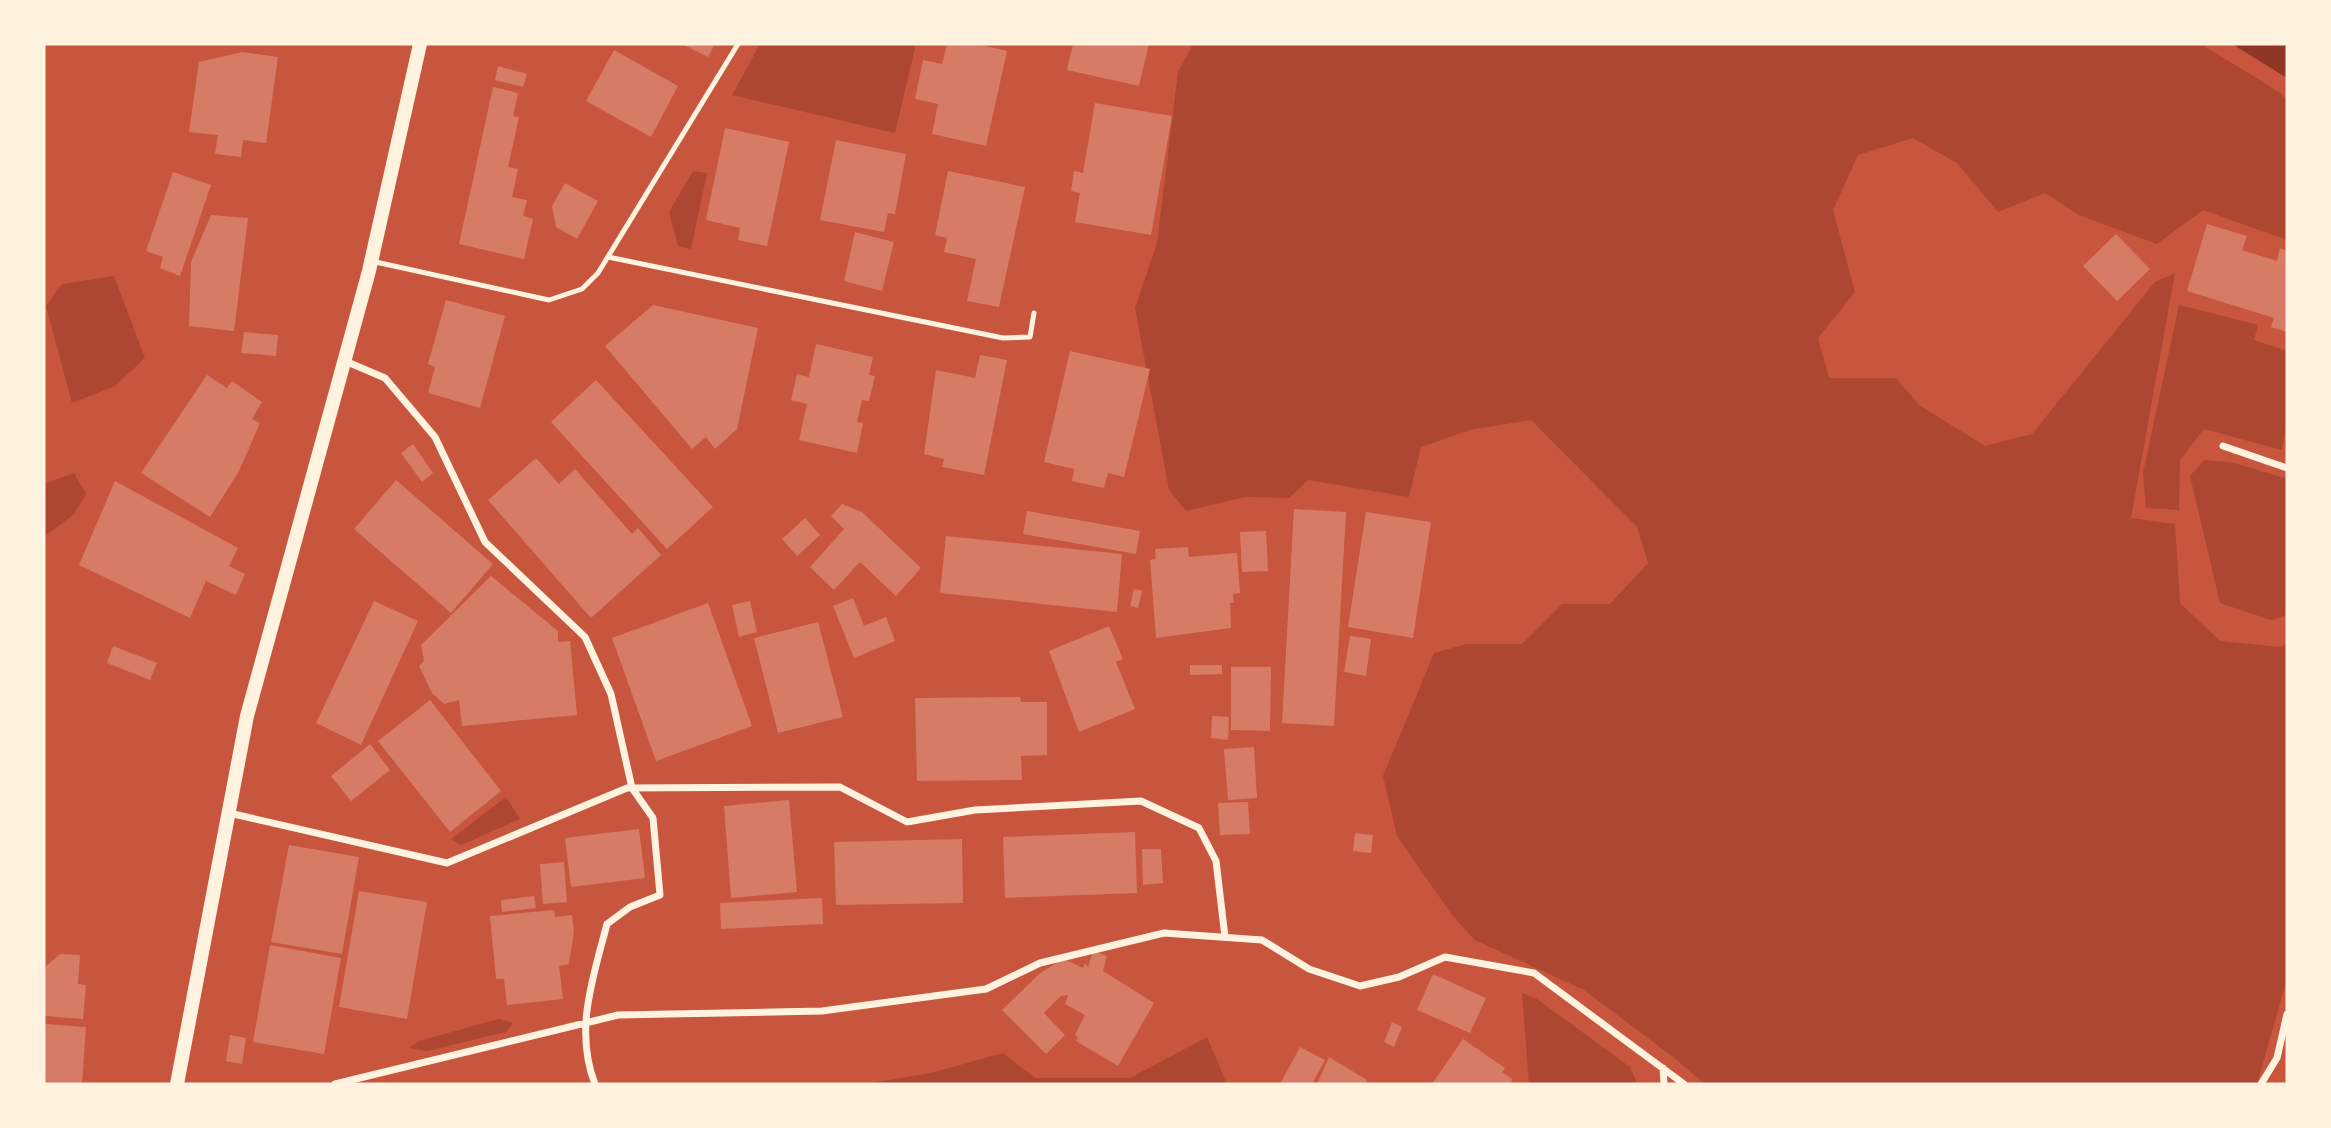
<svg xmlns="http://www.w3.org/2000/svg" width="2331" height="1128" viewBox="0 0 2331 1128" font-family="Literata,serif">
<rect width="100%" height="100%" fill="#c8553d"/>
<path fill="#ae4732" d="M760,44H916L895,133L732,95Z
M1193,44H2201L2279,92L2287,100V240L2203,210L2157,244L2079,215L2045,193L1998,212L1957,163L1913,138L1858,155L1833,210L1855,292L1818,338L1829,378H1896L1919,405L1985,446L2032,434L2155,282L2175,273L2131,518L2175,524L2180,603L2220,641L2281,647L2287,643V979L2257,1084H1704L1677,1060L1584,990L1475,940L1452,915L1397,836L1383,776L1434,653L1467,644H1522L1562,604H1610L1648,563L1637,527L1531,420L1470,430L1421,447L1409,497L1308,480L1289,498L1245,497L1186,511L1169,490L1135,308L1157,243L1178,72Z
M693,171L707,173L691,249L678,246L669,212Z
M114,276L145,358L115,386L72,403L46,306L62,284Z
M2179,305L2258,325L2254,340L2287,351V421L2282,450L2204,429L2180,460L2179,510L2146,508L2143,473Z
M2204,460L2235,463L2287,479V615L2271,620L2220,603L2190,476Z
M74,473L86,494L74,514L44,537V484Z
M506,797L520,819L461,845L451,839Z
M1522,993L1537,999L1630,1067L1637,1084H1529Z
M499,1019L513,1023L506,1032L427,1051L409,1048L419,1041Z
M1207,1037L1227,1084H865L931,1073L1003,1053L1035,1078H1130Z"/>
<path fill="#8f3625" d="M2232,44H2287V78Z"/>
<path fill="#d67c66" d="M682,44H715L708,57Z
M947,44H977L1007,51L986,146L932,134L938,104L915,99L923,60L942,64Z
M1073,44H1149L1139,86L1067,70Z
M614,50L678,86L651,137L586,101Z
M242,52L278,57L266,143L243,140L241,157L215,154L218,135L189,132L199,62Z
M498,66L527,74L523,87L495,80Z
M493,87L518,93L513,116L519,117L508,167L518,169L512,197L527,200L523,216L533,219L524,259L459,244Z
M1095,103L1172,116L1151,235L1075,222L1080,193L1071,191L1074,171L1083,173Z
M725,128L789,142L767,246L738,240L740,228L706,220Z
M836,140L906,154L895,214L888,213L884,232L820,220Z
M948,171L1025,187L999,307L967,301L976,259L944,252L947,238L935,235Z
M173,172L211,185L180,276L160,268L163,257L146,251Z
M565,183L598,201L577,239L556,227L552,206Z
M211,215L248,218L234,331L189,326L191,262Z
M2207,224L2247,236L2242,250L2277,261L2280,248L2287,251V332L2271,327L2274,318L2187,291Z
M855,232L894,242L882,291L844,281Z
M2116,234L2150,269L2117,301L2083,266Z
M446,300L505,316L480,408L428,393L435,367L428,364Z
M653,305L758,328L737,429L715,449L706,437L692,449L605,346Z
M244,332L278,335L276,356L241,353Z
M816,344L873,357L869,375L875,376L869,401L862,400L857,422L863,423L857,453L799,440L807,404L791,400L797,374L809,377Z
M1070,351L1150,369L1124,477L1108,473L1104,488L1072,481L1074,469L1044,462Z
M980,355L1007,360L984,475L942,467L944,459L924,454L936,370L975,378Z
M207,375L227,388L232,381L262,402L252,419L260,423L239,471L210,517L141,473Z
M596,380L713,507L667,549L551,422Z
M413,444L433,473L422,482L401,453Z
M536,458L559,484L575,469L632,534L638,528L661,555L591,618L488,500Z
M396,480L493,564L451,613L354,529Z
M115,481L238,548L229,566L245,574L236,595L206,581L190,618L79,565Z
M842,504L862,512L921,568L896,596L860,562L834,590L810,567L844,529L831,516Z
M1294,509L1346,512L1334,726L1282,723Z
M1027,511L1140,531L1136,554L1023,534Z
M1366,512L1431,522L1413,638L1348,627Z
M805,518L820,535L797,556L782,539Z
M1266,531L1268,571L1242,572L1240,532Z
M946,536L1122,554L1117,612L940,593Z
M1188,547L1189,557L1237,553L1240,593L1233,594L1234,603H1230L1231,628L1156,638L1150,560L1156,559L1155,549Z
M491,576L558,631V642L570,641L577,715L462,726L459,700L444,704L432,693L419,666L424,661L421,645Z
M1134,589L1142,591L1138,608L1130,606Z
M853,598L864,626L886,617L895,641L854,658L833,606Z
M374,601L418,621L361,745L316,723Z
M750,601L757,632L739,637L732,605Z
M708,603L752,726L656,761L612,638Z
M818,622L843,717L778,733L754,638Z
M1109,626L1123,659L1116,662L1135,709L1079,732L1049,651Z
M1350,636L1371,639L1366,676L1344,672Z
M113,646L157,663L150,680L107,663Z
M1190,665H1222V674L1190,675Z
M1231,667H1271L1270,731L1231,730Z
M1020,697L1021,702H1047V755L1021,756L1022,780L917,781L915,698Z
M430,700L501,791L450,832L378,741Z
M1212,716L1229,717L1228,740L1211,738Z
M370,744L390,770L351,801L331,776Z
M1254,747L1257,798L1228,800L1224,749Z
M789,800L797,892L731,898L724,806Z
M1248,802L1250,834L1220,835L1218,803Z
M639,829L645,878L571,887L565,838Z
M1135,832L1137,893L1005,898L1003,837Z
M1355,833L1373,835L1371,853L1353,851Z
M962,839L963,903L836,905L834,842Z
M289,845L359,857L342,954L271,942Z
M1142,849H1161L1163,883L1143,885Z
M564,862L567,902L543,904L540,864Z
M359,891L427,902L407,1019L339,1007Z
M534,896L536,908L502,912L501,900Z
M822,898L823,924L721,929L720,903Z
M554,910L555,917L572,915L574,931L569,964L559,966L563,999L507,1005L504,979H496L490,916Z
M270,945L341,958L324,1054L253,1042Z
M1093,951L1107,956L1103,971L1154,1003L1118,1066L1076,1041L1078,1037L1075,1035L1085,1015L1065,1004L1068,995L1061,996L1044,1013L1065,1035L1046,1054L1002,1010L1039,974L1058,962L1066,960L1083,968L1085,963L1088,967Z
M60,954L80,955L78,984L86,985L83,1019L44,1016V968Z
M1433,974L1486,998L1470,1033L1417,1010Z
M1392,1022L1402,1027L1394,1047L1384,1042Z
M44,1024L86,1027L82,1084H44Z
M230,1035L246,1038L242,1064L226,1061Z
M1463,1039L1505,1068L1502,1072L1512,1079L1511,1084H1432Z
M1300,1047L1325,1060L1312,1084H1280Z
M1329,1057L1367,1080L1365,1084H1317Z"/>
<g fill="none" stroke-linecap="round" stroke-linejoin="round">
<path stroke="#fff3e0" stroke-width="5" d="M608,257L1003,338L1030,337L1034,313
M371,261L549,300L582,289L598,273L738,44"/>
<path stroke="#fff3e0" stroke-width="7" d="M345,361L385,378L435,437L485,542L585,637L611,694L632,788L653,818L660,895L630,907L607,924C593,978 574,1030 595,1084
M2223,446L2287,468
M229,813L447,863L627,788L840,787L907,822L975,810L1141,801L1199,828L1216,861L1225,937
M1663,1068L1664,1084
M335,1084L618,1015L822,1011L986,989L1040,963L1164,933L1262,940L1309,969L1360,986L1399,977L1445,957L1534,973L1684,1084
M2261,1084L2277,1058L2287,1014"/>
<path stroke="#fff3e0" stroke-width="14" d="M177,1084L247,716L369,271L420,44"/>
</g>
<rect width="2331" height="1128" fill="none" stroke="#fff3e0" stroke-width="91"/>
</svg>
